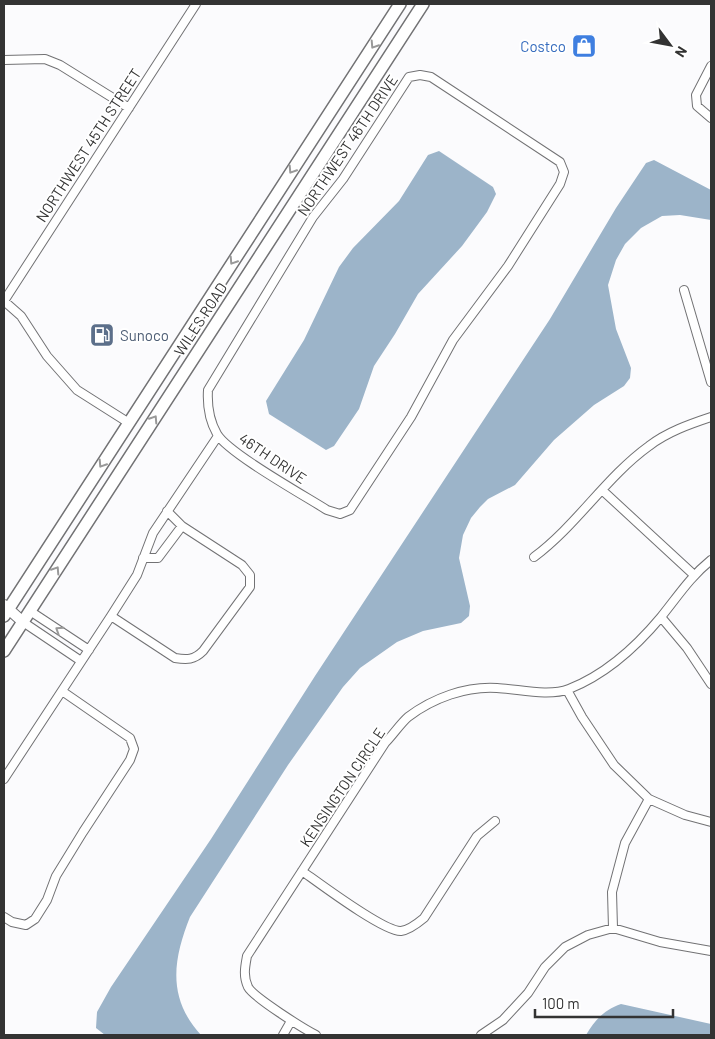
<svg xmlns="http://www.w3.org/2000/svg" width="715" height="1039" viewBox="0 0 715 1039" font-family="Barlow,sans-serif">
<rect width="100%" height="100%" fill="#fbfbfd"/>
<path fill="#9cb4c9" d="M439,151L493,187L496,194L487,212L462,246L418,294L395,334L374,366L359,409L334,446L326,450L269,414L266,401L304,340L339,267L353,248L399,201L428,155Z
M654,160L711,190V220L680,215L662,216L641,228L625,244L616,260L608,285L616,329L631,368L630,378L624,386L594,405L554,440L515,485L488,499L480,507L471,518L463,535L459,558L470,606L469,616L461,623L423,631L397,642L360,668L343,687L288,765L190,917C173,960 167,998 201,1035H105L96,1028L97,1012L111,987L211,839L315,676L550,319L616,208L646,163Z
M621,1004L711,1024V1035H586C595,1020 604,1010 621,1004Z"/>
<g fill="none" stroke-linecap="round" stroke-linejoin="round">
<defs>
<path id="minor" d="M4,60L45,59L60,65L129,108
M711,66L696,95L697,106L711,118
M420,75L431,77L560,162L564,172L560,184L508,266L453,340L411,417L350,510L340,514L327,510C305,496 228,453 217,434C209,420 207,406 208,390L313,217L343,179L409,77Z
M684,290L711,382
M4,301L196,4
M4,301L21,316L47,356L77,390L129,423
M602,490L693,574
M534,557C577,525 606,477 649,446C667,432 690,424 711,417
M143,558H158L182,526
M30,611L89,650
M111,616L175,658C187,660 194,660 203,651L250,587V575L242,565L182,526L167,511
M661,617L687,648L711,684
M23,622L81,661
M567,690L582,717L614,765L649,799L685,815L711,822
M4,779L111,616L137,575L153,533L218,436
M302,871C319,883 384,932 401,931C409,930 418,923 424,918L477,836L495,821
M4,917L12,922L26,925L35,919L47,900L56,876L83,832L130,760L134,749L130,738L62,691
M613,928L612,892L625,843L649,799
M283,1035L291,1021
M316,1035C304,1029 253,997 248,987C243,976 245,967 247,956L385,743C393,735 400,724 408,717C433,698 466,686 497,688C519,689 548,697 569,689C607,674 636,647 661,617C678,596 690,577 711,560
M481,1035L503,1020L528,993L545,967L565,947L588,935L613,928L660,942L711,951"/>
<path id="tertiary" d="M4,605L23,622"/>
<path id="secondary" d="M4,616L400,4
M4,651L423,4"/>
</defs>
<use href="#minor" stroke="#727274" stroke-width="10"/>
<use href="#tertiary" stroke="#727274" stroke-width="12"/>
<use href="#secondary" stroke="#727274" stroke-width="14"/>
<use href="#minor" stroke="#fff" stroke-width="8"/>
<use href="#tertiary" stroke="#fff" stroke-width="10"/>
<use href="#secondary" stroke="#fff" stroke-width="11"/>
</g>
<defs><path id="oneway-chevron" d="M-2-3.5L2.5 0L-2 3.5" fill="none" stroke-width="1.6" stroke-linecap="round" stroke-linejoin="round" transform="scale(1.25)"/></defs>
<g stroke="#999">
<use href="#oneway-chevron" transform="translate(374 45) rotate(123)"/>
<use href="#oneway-chevron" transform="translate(292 170) rotate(123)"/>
<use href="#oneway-chevron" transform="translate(233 261) rotate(123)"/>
<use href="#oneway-chevron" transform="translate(154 419) rotate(-57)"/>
<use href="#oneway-chevron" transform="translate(102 464) rotate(123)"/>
<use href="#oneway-chevron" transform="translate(56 570) rotate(-57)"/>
<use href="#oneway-chevron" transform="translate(59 630) rotate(-147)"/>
</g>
<defs>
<symbol id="shop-square" viewBox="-11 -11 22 22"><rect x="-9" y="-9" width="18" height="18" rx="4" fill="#3f7fe0" stroke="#fff"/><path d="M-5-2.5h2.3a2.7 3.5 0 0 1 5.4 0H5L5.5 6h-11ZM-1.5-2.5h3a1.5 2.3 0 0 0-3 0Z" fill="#fff"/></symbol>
<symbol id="fuel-square" viewBox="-11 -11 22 22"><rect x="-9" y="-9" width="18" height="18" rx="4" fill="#5c6f8a" stroke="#fff"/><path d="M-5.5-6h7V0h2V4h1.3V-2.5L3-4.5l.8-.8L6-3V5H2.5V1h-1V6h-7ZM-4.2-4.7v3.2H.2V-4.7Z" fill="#fff"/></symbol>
</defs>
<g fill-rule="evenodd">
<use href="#shop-square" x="570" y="32" width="28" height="28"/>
<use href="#fuel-square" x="88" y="321" width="28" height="28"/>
</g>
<g text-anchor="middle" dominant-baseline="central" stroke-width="4" stroke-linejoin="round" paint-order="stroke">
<g font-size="15" fill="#366cbe" stroke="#fff" text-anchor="end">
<text x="566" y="46">Costco</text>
</g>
<g font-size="15" fill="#333" stroke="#fff">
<text transform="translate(88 145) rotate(-57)">NORTHWEST 45TH STREET</text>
<text transform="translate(347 145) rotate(-56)">NORTHWEST 46TH DRIVE</text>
<text transform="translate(200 319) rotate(-57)">WILES ROAD</text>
<text transform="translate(273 458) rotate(34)">46TH DRIVE</text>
<text transform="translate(342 787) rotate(-56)">KENSINGTON CIRCLE</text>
</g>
<g font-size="15" fill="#4e5e75" stroke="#fff" text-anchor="start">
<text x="120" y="335">Sunoco</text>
</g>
</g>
<rect width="715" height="1039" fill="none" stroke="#333333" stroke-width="10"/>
<g transform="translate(670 45) rotate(122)" stroke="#ffffff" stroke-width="4" paint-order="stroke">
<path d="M0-4L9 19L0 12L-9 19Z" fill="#333333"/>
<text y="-8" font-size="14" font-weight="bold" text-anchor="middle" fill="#333333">N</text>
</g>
<path d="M535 1009v8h138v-8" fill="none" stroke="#333333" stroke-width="2.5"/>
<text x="542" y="1009" font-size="15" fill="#333333" stroke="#ffffff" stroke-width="4" paint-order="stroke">100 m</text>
</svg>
